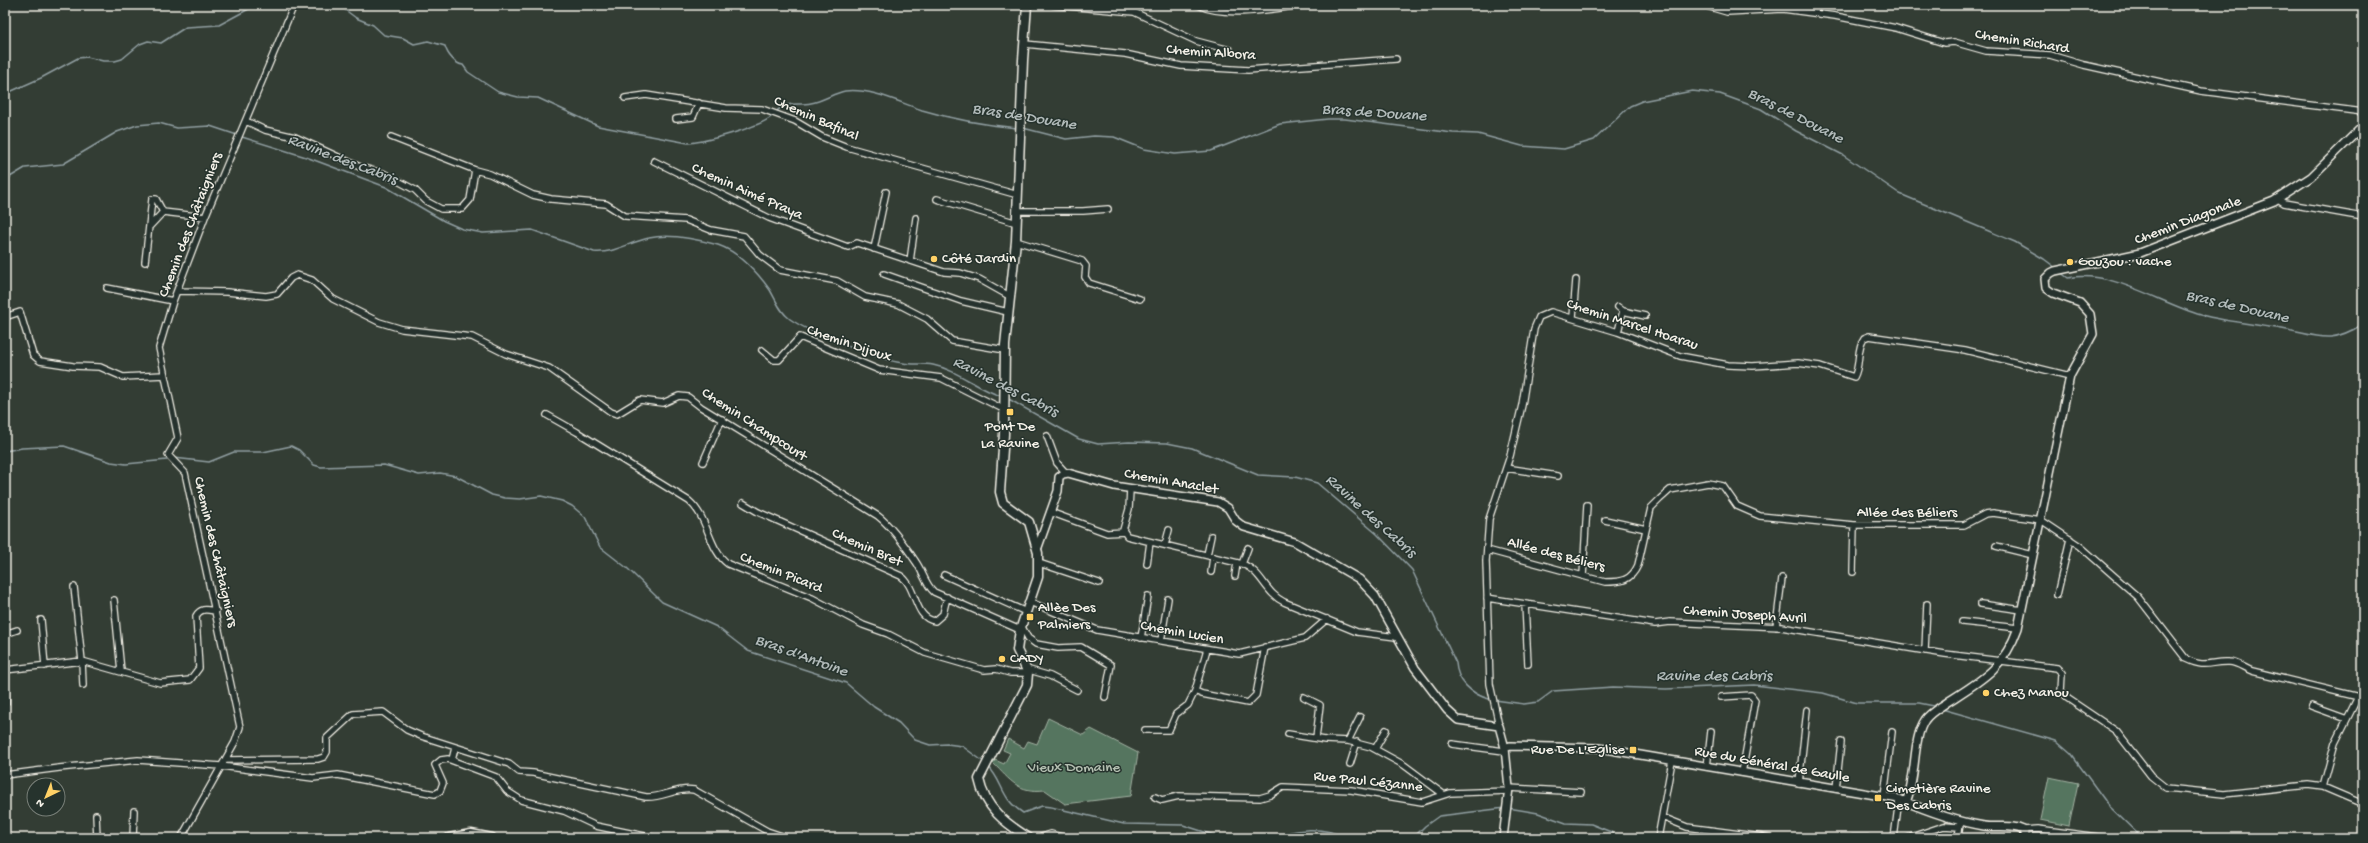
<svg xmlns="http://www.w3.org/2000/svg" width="2368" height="843" viewBox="0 0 2368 843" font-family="'Gochi Hand',sans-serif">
<rect width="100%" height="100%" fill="#333d34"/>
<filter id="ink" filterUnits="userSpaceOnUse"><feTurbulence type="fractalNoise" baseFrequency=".025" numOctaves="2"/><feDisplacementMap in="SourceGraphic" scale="8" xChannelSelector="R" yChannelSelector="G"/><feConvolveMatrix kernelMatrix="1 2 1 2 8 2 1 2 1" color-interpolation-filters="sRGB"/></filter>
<g filter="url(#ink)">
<path fill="#55755f" stroke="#a4b3a4" d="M1048,718L1083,735L1091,729L1138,753L1131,796L1065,804L1045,790C1018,793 1011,781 993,763L995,760L1004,764L1010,753L1003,750L1008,739L1024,748L1028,741L1037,744Z
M2049,777L2078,783L2069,826L2040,820Z"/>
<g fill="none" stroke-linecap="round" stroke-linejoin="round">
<path stroke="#919fa2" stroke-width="1.5" d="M320,5L344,9L356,18L373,25L384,35L403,38L414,44L428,41L445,46C447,54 455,64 463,65L468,72L498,92L518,97L538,98L598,126L688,143C705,142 761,127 772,116
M5,94L41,78L78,58L87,57L103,61H115L122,59L140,44L148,41L161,43L186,27L219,25L256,5
M775,113C786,100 797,106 811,103C823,101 834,93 845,91C871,88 898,102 922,110C952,119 985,125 1017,128
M1023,128L1066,139L1094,136L1114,137L1144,149L1175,154L1211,151L1280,124L1328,119H1345L1453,133L1478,134L1522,146L1564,149L1594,140L1630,106L1642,101L1692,91L1720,94L1761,109L1796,131L1843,155L1900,194L2015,242L2044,259L2056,268
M242,137L306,157L386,187L444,221L462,229L483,233L532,230L594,252C613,254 630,242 649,238C670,233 697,239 718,245C739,252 757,272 770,290C776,300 780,312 790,319C810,333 879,360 903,363C913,365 923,363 933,365C958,370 977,389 1001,396
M5,180L25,168L63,164L117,132L137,125L159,123L177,128L210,126L237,135
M2060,272L2068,278C2111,269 2159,303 2201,315C2228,322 2255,324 2282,329C2318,335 2328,346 2363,324
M1007,398L1079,439L1098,444L1129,442L1167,443L1192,448L1258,475L1295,477L1317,483L1377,534L1412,570L1456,663C1457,681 1471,694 1489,699
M5,451L22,448L64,446L111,462L126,464L167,460
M174,458L209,462L234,452H263L291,446L299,450L314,465L321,467L384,465L419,475L440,473L456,476L492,495L505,498L520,499L541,496L562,501L572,506L585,517L600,547L627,568L662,602L717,627L748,651L846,683L874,707L899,723L915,740L930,745L947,744L962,746L984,762
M1495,700L1524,704L1538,702L1553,691L1613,687L1666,689L1754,685L1823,693L1857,703H1919L1934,706
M1942,709L2056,741L2071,754L2109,806L2142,838
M988,766C1004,783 1000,798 1023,813L1042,806L1051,807L1124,824L1183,825L1223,838
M1508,808L1538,813L1566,823L1591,824L1611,832L1616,838
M1271,838C1298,828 1322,826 1347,838
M1413,838L1425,826L1439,816L1505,808"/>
<defs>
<path id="minor" d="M1054,5L1134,12L1196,41L1230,50
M1198,5C1225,18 1272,9 1301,5
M1703,5L1727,12L1783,9L1835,16L1896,28L1944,43L1954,42L1986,51L2050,55L2084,65L2201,91L2363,112
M1025,44L1125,54L1181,66L1248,70L1396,59
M625,98L646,95L726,108L762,109L795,121L822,137L847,147L1018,195
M676,119L693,117L699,103
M246,121L265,130L295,137L360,167L383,173L415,190L426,201L441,209H462L470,200L475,170L490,174L533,195L551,199L606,204L625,216L686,220L711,230L744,236L760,255L780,270L837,281L865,297L898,304L927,319L952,341L1005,350
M391,137L475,170
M654,161L769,218L848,247L857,243L944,272L960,273L979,279L1011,297
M937,199L1017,223
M2278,199L2284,203L2363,217
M1017,211H1083L1108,209
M149,227L163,212L205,217
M1016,241L1082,261L1086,266L1085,277L1089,283L1140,299
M874,249L886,192
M910,261L916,218
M145,262L152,199H156L163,212
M884,274L961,301L1008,312
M107,288L173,301
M178,291L227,292L266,296L277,294L291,278L297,275L312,280L333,299L379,322L402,329L472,337L506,354L549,368L611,412L617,414L640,400L663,403L679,396L688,397L701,407L878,516C892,527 906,547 916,562C923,572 925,584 934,592L1020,630
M1618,307L1623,311
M5,317L20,312L33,355L40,361L73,366L100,367L123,377L164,375
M1573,317L1576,280
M1618,332L1623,311L1645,316
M762,350L774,360H779L800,337L879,370L941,378L1005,410
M547,415L577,432L689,501C709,518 708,549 728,564L812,598L863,625L888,634L925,653L984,670L996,669L1010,673H1028
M1047,436L1057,463L1066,473
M703,462L722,419
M1506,468L1558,476
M1130,489L1129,509L1123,530L1127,536L1242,564C1262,571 1265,593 1284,602L1357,632L1396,637
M743,503L758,512L901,576C917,587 914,619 935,621L943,614L947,597
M1050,512L1107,533L1124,532
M1605,520L1646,529
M1165,545L1169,530
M1996,546L2033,555
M1487,550L1605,582C1621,582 1631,581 1638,565L1651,508L1660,499L1670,490L1708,483L1723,486L1737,506L1760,516L1854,525H1964L1985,514L1993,513L2041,520L2080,546L2138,597L2186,659C2207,669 2209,661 2229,662C2237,662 2244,668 2252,671L2363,698
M1207,555L1211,536
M1039,563L1099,583
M1147,564L1150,542
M1242,564L1248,548
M1211,572L1213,557
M1853,572L1854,525
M944,575L1026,612
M1235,576L1237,563
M1583,576L1587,505
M74,587L82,661L83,685
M2057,595L2070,539
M1487,598L1655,624L1670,622L1781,627L1945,654L2057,668L2062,673L2061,692L2067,698L2116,731L2151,776L2166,788L2224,794L2308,785L2323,787L2363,804
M114,600L121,671
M1030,602L1097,630L1239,654L1305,638L1327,619
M1525,604L1528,664
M1981,604L2022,610
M41,620L45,666
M1962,622L2018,628
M1022,627L1028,638L1036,644L1058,648L1081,647L1111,665L1105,697
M1776,627L1782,578
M5,634L17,630
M1141,638L1148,596
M1161,641L1168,599
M1925,651L1927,604
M1026,669L1050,676L1077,690
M5,670L82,661L160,683L190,680L199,668L196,616C201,607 208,610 216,611
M5,680L6,702
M1195,691L1202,694L1248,703L1256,695L1265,647
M1304,697L1320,705L1316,738
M1721,697L1751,695L1755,700L1742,773
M2311,706L2347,719
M1499,726L1490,684L1486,561L1489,519L1510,456L1522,405L1534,329L1539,317L1551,312L1618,332L1680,356L1728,365L1753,366L1798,363L1820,366L1854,377C1861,365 1856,349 1864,338L1869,336L1965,350L2070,376
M1145,730H1169L1176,714L1188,705L1195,691L1207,649
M1288,734L1325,740L1348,741L1371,747L1404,765L1443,794
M1348,741L1360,717
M1452,744L1504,751
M1375,749L1386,730
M225,760L318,759L324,757L327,752V738L353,714L383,712L407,730L421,736L509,764L519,772L533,773L646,797C663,798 677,787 694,790L767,831L788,838
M452,760L455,748
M1350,764L1357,742
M1707,767L1711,731
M5,775L59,768L138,760L221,766L313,778L338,775L435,794L440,791L443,783L435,765L441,760L448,759L496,777L507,791L521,800L564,811L596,826L654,838
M1799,783L1807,710
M2323,787L2335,743L2358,697
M1509,788L1581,792
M1836,789L1841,742
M1155,797L1162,800L1179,796L1260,798L1270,795L1283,787L1351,790L1422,802L1450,793L1509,791
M1884,797L1892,732
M96,815L97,838
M1662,817L1687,827L1770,838
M2023,830L2038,829L2105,838
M133,838L134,811
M181,838L235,742L240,727L185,473L168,455L178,438L159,348L173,301L205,217L294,5
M1038,838L1051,834L1066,838
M1658,838L1672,761
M1853,838H1867
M1894,838L1899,799
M1908,838L1944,826L1959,827
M1958,838L1960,823"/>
<path id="tertiary" d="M1038,547L1058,491L1059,477L1063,474L1068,473L1114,486L1218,502L1228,508L1236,521L1244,527L1295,542L1359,579L1375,596L1415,668L1447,710L1458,720L1499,726L1505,748L1509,788L1503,838
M1505,748L1510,746L1599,748L1899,799C1927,811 1954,821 1984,826C1997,828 2011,824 2023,830L2025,838
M1906,802C1917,778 1912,739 1925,720C1930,712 1941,707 1949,701C1982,680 2004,668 2018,628L2070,376L2093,334L2090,314L2080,303L2053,293L2046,288L2045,279L2051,273L2055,271L2140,253L2274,201L2311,177L2363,126"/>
<path id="secondary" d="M1027,5L1023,60L1016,241L1005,345L1004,434L1000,492L1003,503L1029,522L1038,553V577L1020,630L1017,650L1028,673L1027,685L979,779C985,808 1005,823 1029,838
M449,838L471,834L492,838"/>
</defs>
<use href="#minor" stroke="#f4f1e8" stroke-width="8"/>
<use href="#tertiary" stroke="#f4f1e8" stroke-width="10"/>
<use href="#secondary" stroke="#f4f1e8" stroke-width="11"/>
<use href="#minor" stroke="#26332d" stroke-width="5.5"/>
<use href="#tertiary" stroke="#26332d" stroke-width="7"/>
<use href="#secondary" stroke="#26332d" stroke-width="8"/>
</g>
</g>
<g fill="#ffd166" stroke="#26332d" stroke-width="1.5">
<circle cx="934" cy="259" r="4"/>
<circle cx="2070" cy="262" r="4"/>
<rect x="1006" y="408" width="8" height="8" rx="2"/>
<rect x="1026" y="613" width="8" height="8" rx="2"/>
<circle cx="1002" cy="659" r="4"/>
<circle cx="1986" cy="693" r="4"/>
<rect x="1629" y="746" width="8" height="8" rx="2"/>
<rect x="1874" y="794" width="8" height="8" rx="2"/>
</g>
<g text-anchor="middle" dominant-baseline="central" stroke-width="3" stroke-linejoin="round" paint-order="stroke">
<g font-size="15" fill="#f4f1e8" stroke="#26332d">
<text transform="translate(2022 42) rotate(9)">Chemin Richard</text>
<text transform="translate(1211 53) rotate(4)">Chemin Albora</text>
<text transform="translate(816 119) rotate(24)">Chemin Bafinal</text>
<text transform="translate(747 192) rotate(24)">Chemin Aimé Praya</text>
<text transform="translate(2188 221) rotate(-21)">Chemin Diagonale</text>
<text transform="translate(191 225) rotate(-69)">Chemin des Châtaigniers</text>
<text transform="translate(1632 325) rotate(18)">Chemin Marcel Hoarau</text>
<text transform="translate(849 344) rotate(19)">Chemin Dijoux</text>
<text transform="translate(754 425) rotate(33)">Chemin Champcourt</text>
<text transform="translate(1171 482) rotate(10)">Chemin Anaclet</text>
<text x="1907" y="513">Allée des Béliers</text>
<text transform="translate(867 548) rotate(24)">Chemin Bret</text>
<text transform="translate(215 552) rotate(77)">Chemin des Châtaigniers</text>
<text transform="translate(1556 555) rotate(15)">Allée des Béliers</text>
<text transform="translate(781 573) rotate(22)">Chemin Picard</text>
<text transform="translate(1745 615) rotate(4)">Chemin Joseph Avril</text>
<text transform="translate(1182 633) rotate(10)">Chemin Lucien</text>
<text transform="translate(1772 765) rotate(10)">Rue du Général de Gaulle</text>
<text transform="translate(1368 782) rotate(6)">Rue Paul Cézanne</text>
</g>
<g font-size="15" fill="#f4f1e8" stroke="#26332d" text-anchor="start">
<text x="942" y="259">Côté Jardin</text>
<text x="2078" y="262">Gouzou : vache</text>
<text x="1010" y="427" text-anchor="middle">Pont De<tspan x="1010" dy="17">La Ravine</tspan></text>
<text x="1038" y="608">Allèe Des<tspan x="1038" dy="17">Palmiers</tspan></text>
<text x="1010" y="659">CADY</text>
<text x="1994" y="693">Chez Manou</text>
<text x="1625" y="750" text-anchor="end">Rue De L'Eglise</text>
<text x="1886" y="789">Cimetière Ravine<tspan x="1886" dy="17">Des Cabris</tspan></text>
</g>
<g font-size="15" fill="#b4bfb1" stroke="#26332d">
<text x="1074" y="768">Vieux Domaine</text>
</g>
<g font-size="16" font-style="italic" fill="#b2bbba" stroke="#26332d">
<text transform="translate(1374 114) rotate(4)">Bras de Douane</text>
<text transform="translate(1795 117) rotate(27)">Bras de Douane</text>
<text transform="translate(1024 118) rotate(9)">Bras de Douane</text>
<text transform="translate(342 161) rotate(21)">Ravine des Cabris</text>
<text transform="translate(2237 308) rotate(13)">Bras de Douane</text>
<text transform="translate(1005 388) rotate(27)">Ravine des Cabris</text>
<text transform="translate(1370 517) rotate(42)">Ravine des Cabris</text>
<text transform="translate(801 657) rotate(20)">Bras d'Antoine</text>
<text x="1714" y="677">Ravine des Cabris</text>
</g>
</g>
<rect width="2368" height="843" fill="none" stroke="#26332d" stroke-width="20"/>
<rect x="10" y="10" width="2348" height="823" fill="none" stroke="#f4f1e8" stroke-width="1.5" filter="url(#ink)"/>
<g transform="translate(46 797) rotate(223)"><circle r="19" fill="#26332d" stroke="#787f78"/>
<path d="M0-3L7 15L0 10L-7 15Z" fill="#ffd166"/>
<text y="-6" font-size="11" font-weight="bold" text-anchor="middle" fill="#f4f1e8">N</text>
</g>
</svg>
